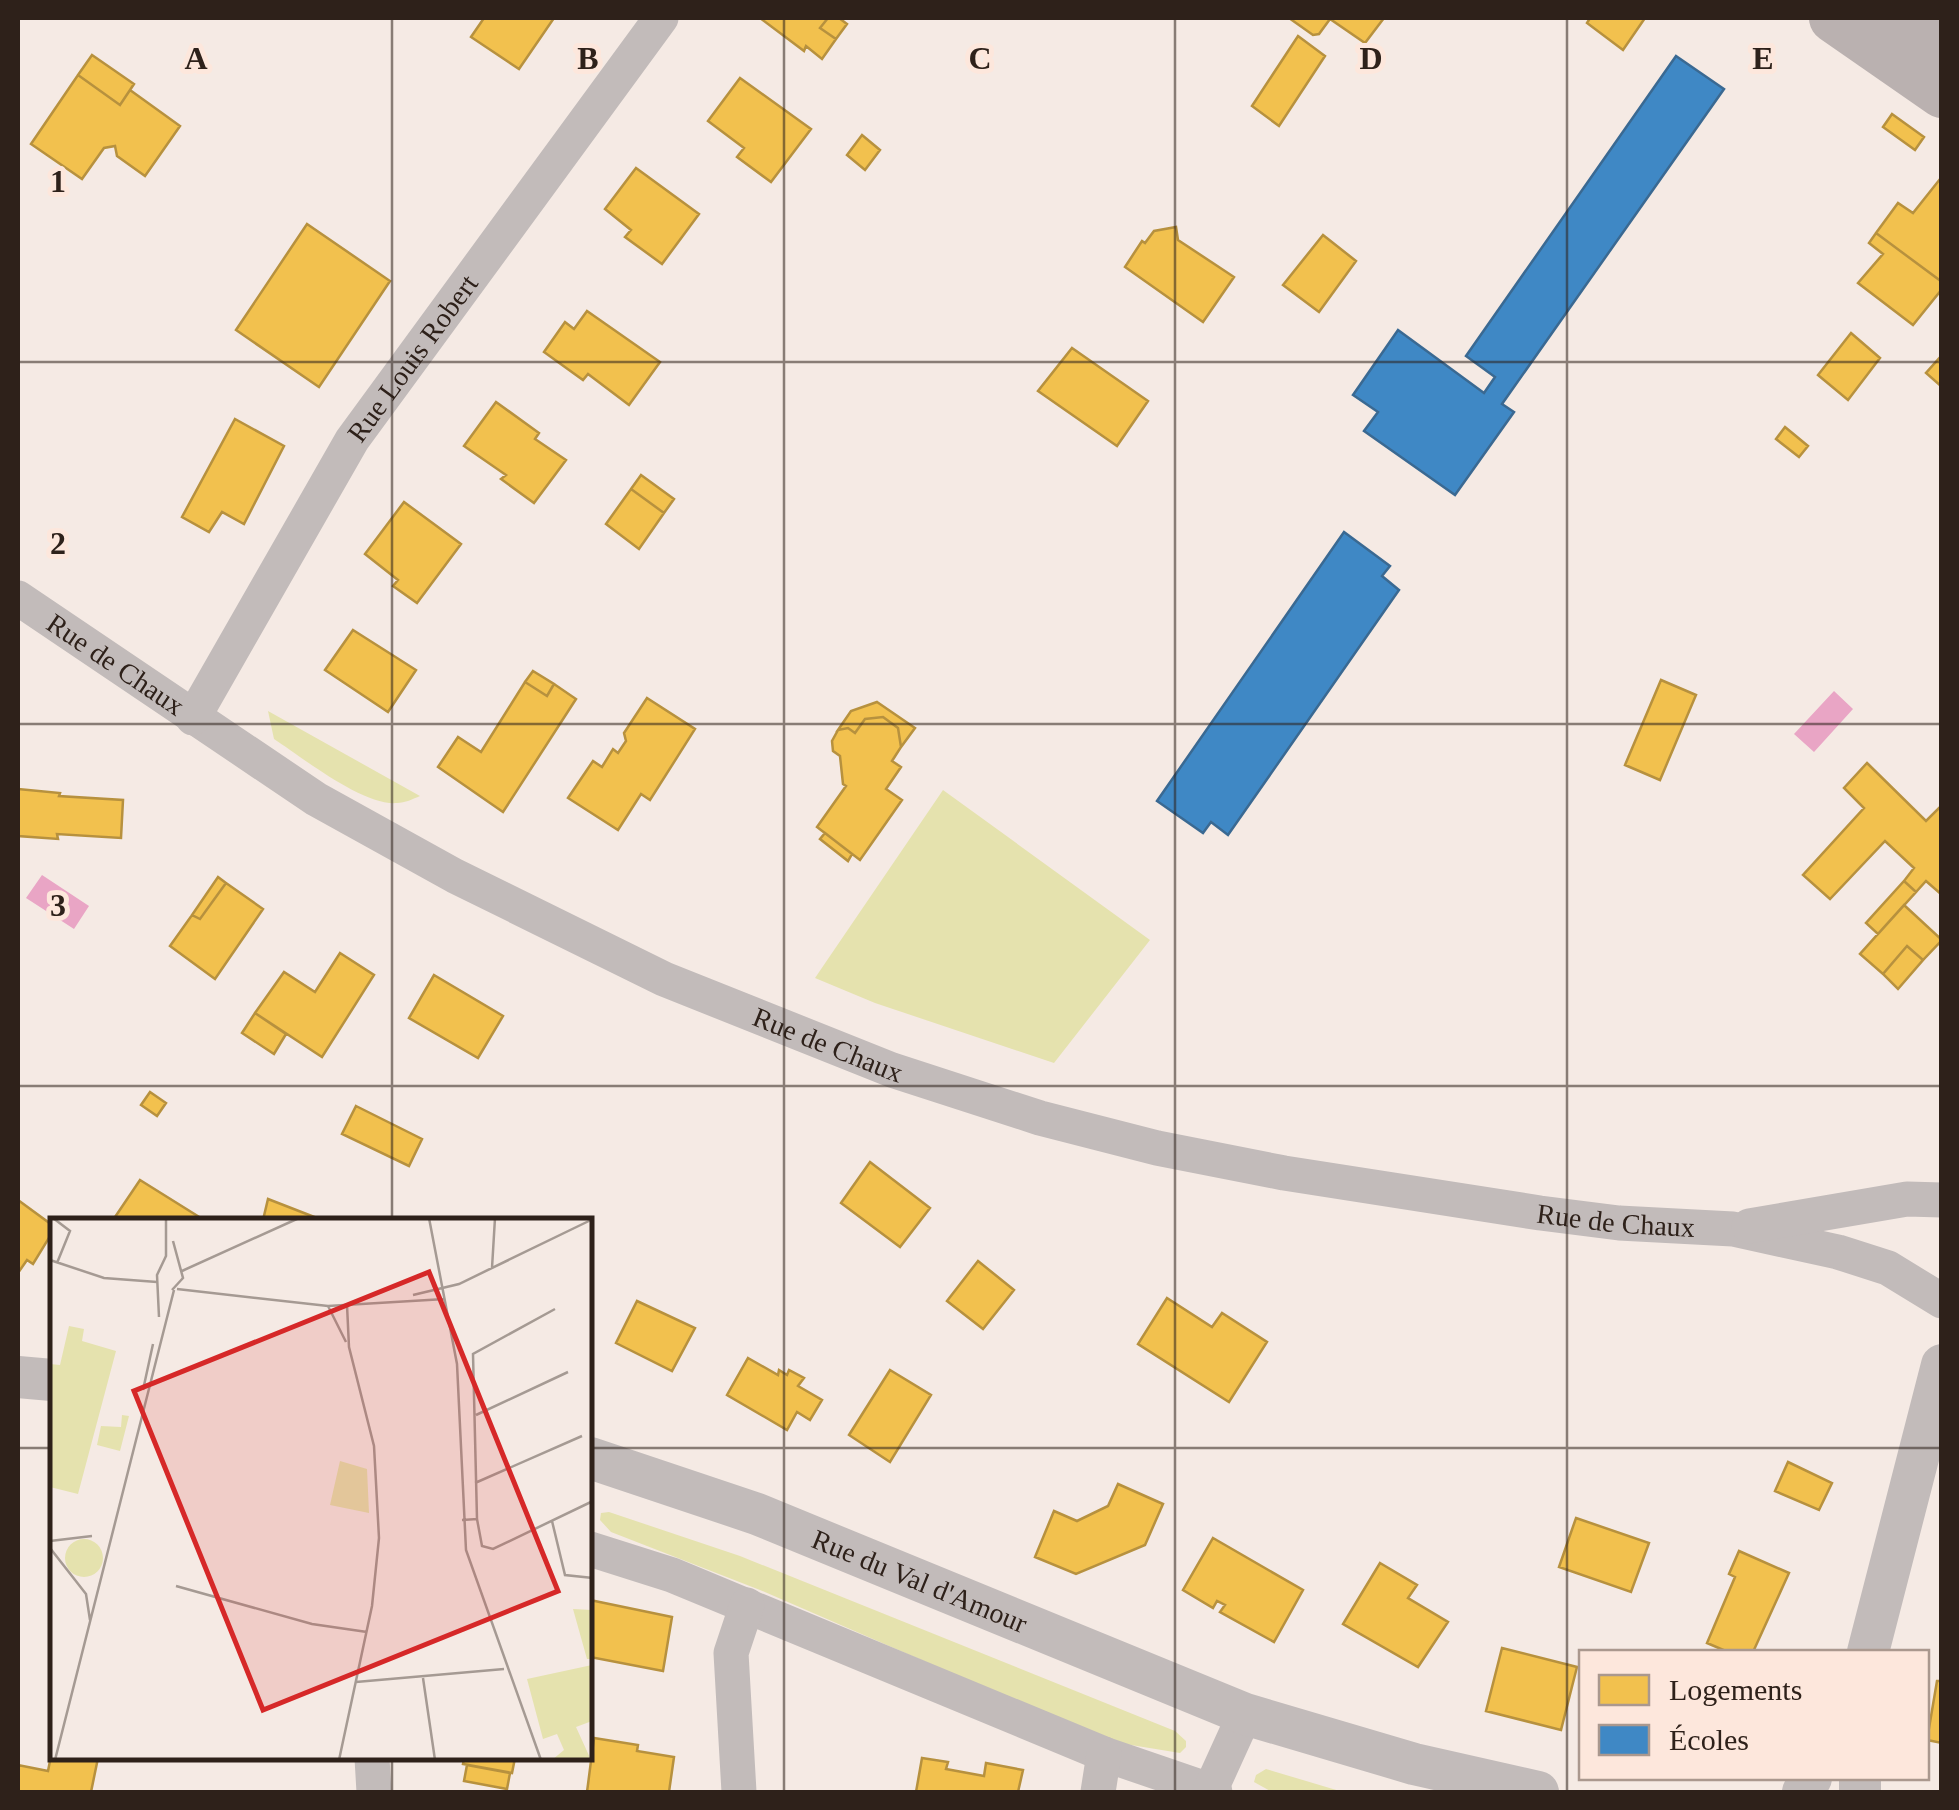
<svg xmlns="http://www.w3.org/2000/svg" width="1959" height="1810" viewBox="0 0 1959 1810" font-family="Georgia,serif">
<rect width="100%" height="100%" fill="#f5eae4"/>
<path fill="#e5e2ae" d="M268,711L420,796C413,799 405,803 397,803C363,806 303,758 274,739Z
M943,790L1150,940L1054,1063L875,1003L815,978Z
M609,1512L740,1556L1175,1731L1186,1741V1747L1180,1753L1125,1744L988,1689L760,1590L611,1532L600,1520L601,1513Z
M1266,1769L1343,1792H1272L1254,1782L1256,1775Z"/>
<path fill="#e9a5c5" d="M1834,691L1853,709L1814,752L1794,734Z
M42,875L89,906L74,929L26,898Z"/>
<path fill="#f2c14e" stroke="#b7913e" stroke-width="2.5" d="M484,18H554L519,69L471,37Z
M760,18H828L820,28L836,39L822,59L806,46L804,51Z
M828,18H839L847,24L836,39L820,28Z
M1289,18H1384L1365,43L1330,19L1319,34L1313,35Z
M1590,18H1645L1623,50L1587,23Z
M1298,36L1325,56L1279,126L1252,106Z
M92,55L134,84L120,105L78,75Z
M78,75L120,105L130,90L180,126L145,176L117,156L115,146L104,148L82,179L31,144Z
M740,78L811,129L771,182L737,157L744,148L708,121Z
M1892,114L1924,137L1915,150L1883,127Z
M862,135L880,150L865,170L847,155Z
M636,168L699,214L662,264L625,237L631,230L605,209Z
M1940,179L1942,181V282L1876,233L1898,203L1913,213Z
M307,224L390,281L319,387L236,330Z
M1176,227L1178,240L1234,277L1203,322L1125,267L1142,241L1145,243L1154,231Z
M1876,233L1942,282V289L1913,325L1858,283L1883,254L1869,243Z
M1323,235L1356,261L1319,312L1283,285Z
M587,311L660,362L629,405L588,374L583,380L544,352L565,322L574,329Z
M1851,333L1880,358L1848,400L1818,375Z
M1072,348L1148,401L1117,446L1038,391Z
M1942,355V387L1926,373Z
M496,402L539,433L535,439L566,460L534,503L501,479L506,475L464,446Z
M235,419L284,446L244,524L222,512L209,532L182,517Z
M1785,427L1808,446L1799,457L1776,439Z
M641,475L674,499L664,513L631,489Z
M631,489L664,513L639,549L606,524Z
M404,502L461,544L417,603L393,586L398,580L365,554Z
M353,630L416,670L388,712L325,670Z
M533,671L554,684L547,696L525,682Z
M1661,680L1696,695L1660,780L1625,765Z
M525,682L547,696L554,684L576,699L503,812L438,767L458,737L481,752Z
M647,698L695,729L650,800L641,794L618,830L568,798L593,761L602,767L613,749L618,753L626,741L624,733Z
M877,702L915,728L901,747L898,728L883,717L865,719L855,733L848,728L838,730L851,711Z
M883,717L898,728L901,747L892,761L901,767L886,789L902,800L860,860L817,827L846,786L843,784L840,756L833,751L832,741L838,730L848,728L855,733L865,719Z
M1867,763L1926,821L1942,805V895L1926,881L1916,892L1904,881L1914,868L1885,841L1830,899L1803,875L1864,808L1844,788Z
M18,789L60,793L59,796L123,800L121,838L57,834L58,839L18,836Z
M825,833L852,854L848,861L820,839Z
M218,877L226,883L200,919L192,915Z
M1904,881L1916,892L1878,934L1866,923Z
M226,883L263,909L215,979L170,946L192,915L200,919Z
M1904,905L1942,940L1923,960L1907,946L1883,974L1860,954Z
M1907,946L1923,960L1898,989L1883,974Z
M340,953L374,975L322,1057L255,1013L284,972L315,992Z
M434,975L503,1016L478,1058L409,1018Z
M255,1013L286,1034L274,1054L242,1033Z
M150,1092L166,1103L157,1116L141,1105Z
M356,1106L422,1139L409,1166L342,1134Z
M870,1162L930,1208L900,1247L841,1203Z
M140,1180L204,1220H113Z
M268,1199L322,1220H263Z
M18,1200L52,1225V1233L33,1264L27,1260L18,1273Z
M978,1261L1014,1290L983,1329L947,1301Z
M1167,1298L1212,1327L1222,1313L1267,1342L1229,1402L1138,1344Z
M637,1301L695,1328L672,1371L616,1343Z
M748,1358L778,1375L779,1370L787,1375L789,1370L804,1378L798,1386L822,1400L810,1420L797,1412L787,1430L727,1395Z
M890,1370L931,1395L890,1462L849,1435Z
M1788,1462L1832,1483L1819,1510L1775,1491Z
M1118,1484L1163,1504L1145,1545L1076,1574L1035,1557L1054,1511L1077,1521L1108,1506Z
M1576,1518L1649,1543L1631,1592L1559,1567Z
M1213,1538L1303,1590L1274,1642L1220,1612L1225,1605L1217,1601L1213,1608L1183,1590Z
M1739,1551L1789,1573L1753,1652H1728L1707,1643L1735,1577L1729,1574Z
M1380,1563L1417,1585L1408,1598L1448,1622L1418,1667L1343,1624Z
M590,1600L672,1617L663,1671L590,1657Z
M1502,1648L1577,1667L1561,1730L1486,1711Z
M1937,1681H1942V1743L1927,1740Z
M594,1738L638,1745L637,1751L674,1757L669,1792H587Z
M52,1751V1758H98L91,1792H18V1765L48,1771Z
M464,1758H515L512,1773L463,1764Z
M922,1758L948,1762L946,1769L984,1776L986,1763L1023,1770L1018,1792H916Z
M467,1765L510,1773L507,1789L464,1781Z"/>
<path fill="#3f88c5" stroke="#3a6992" stroke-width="2.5" d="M1676,56L1724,89L1502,404L1514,412L1455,495L1364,431L1378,412L1353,395L1398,330L1484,393L1495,377L1466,356Z
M1344,532L1390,566L1382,576L1399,590L1228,835L1211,822L1203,833L1157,801Z"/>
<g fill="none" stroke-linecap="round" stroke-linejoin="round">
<g stroke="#c2bbba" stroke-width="35">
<path id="s1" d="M18,598L316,799L455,876L664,979L892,1070L1040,1118L1157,1148L1284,1173L1540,1213L1619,1223L1733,1229L1838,1252L1888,1268L1942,1301"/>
<path id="s2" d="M193,718L352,440L661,18"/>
<path d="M1749,1226L1907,1199L1942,1200"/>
<path d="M590,1549L672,1575L1104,1754L1215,1792"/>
<path d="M372,1758L374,1792"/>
<path d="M1210,1791L1245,1714"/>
<path d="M739,1792L731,1653L747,1605"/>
<path d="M1098,1792L1104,1754"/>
</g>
<g stroke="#c2bbba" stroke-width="42">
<path d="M18,1377L52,1380"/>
<path id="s3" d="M590,1458L757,1514L1245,1714L1414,1764L1538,1792"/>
<path d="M1868,1652L1942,1365"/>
<path d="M1803,1792L1811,1778"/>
<path d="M1860,1792V1778"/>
</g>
<path stroke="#bab1b0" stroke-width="50" d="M1834,18L1942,93
M1900,18L1942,46"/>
</g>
<path fill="none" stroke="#2e211a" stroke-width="2.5" stroke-opacity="0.55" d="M392,18V1220M784,18V1792M1175,18V1792M1567,18V1792M18,362H1942M18,724H1942M18,1086H1942M18,1448H52M590,1448H1942M392,1758V1792"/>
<g text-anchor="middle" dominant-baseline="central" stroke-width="10" stroke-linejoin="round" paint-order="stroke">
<g font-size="28" fill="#2e211a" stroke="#fde7dc">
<text stroke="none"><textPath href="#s2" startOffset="422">Rue Louis Robert</textPath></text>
<text stroke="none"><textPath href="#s1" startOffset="118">Rue de Chaux</textPath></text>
<text stroke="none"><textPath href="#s1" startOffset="928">Rue de Chaux</textPath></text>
<text stroke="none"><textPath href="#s1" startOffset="1738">Rue de Chaux</textPath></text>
<text stroke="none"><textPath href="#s3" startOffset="352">Rue du Val d'Amour</textPath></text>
</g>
</g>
<g transform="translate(50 1218)">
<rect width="542" height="542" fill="#f5eae4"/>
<path d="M19,108L34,111L32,123L66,133L28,276L0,269V146L10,147ZM72,197L79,198L70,233L47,227L51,208L71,209ZM290,243L317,251L319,295L280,287ZM15 340a19 19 0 1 1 38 0a19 19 0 1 1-38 0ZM523,391L542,392V441H537ZM542,447V503L526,509L541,542H502L514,532L507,516L493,521L477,461Z" fill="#e5e2ae"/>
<path fill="none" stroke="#a59a93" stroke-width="2.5" d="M3,0L20,13L7,45M379,0L407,146L416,332L491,542M0,42L54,60L107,64M442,50L445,0M132,53L249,0M127,71L278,88L395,81M122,72L133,60L123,23M363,77L409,66L543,1M278,88L296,124M109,99L107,57L116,38V0M93,172L103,126M426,197L518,154M425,265L532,218M427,301L423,136L505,91M412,302L427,301L432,328L443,331L543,283M502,303L515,357L543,360M0,323L42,318M0,330L36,376L40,402M126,368L262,406L317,414M373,460L385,542M306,464L454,451M5,542L124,72M289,542L322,388L329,320L324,228L299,129L297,87"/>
<path fill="#d62828" fill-opacity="0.15" stroke="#d62828" stroke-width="5" d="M379,54L508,373L213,492L84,173Z"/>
<rect width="542" height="542" fill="none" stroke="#2e211a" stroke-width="5"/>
</g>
<g font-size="32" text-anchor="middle" font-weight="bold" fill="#2e211a" stroke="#fde7dc" stroke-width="10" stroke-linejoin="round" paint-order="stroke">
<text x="196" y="69">A</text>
<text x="588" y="69">B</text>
<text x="980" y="69">C</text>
<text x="1371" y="69">D</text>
<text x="1763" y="69">E</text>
<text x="58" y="192">1</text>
<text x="58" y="554">2</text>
<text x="58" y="916">3</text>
</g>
<rect width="1959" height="1810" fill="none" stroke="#2e211a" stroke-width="40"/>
<rect x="1579" y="1650" width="350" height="130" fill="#fde7dc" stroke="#aa988e" stroke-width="2.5"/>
<rect x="1599" y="1675" width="50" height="30" fill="#f2c14e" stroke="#aa988e" stroke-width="2.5"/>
<text x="1669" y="1700" font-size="30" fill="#2e211a">Logements</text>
<rect x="1599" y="1725" width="50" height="30" fill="#3f88c5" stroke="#aa988e" stroke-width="2.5"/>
<text x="1669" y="1750" font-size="30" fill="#2e211a">Écoles</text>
</svg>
